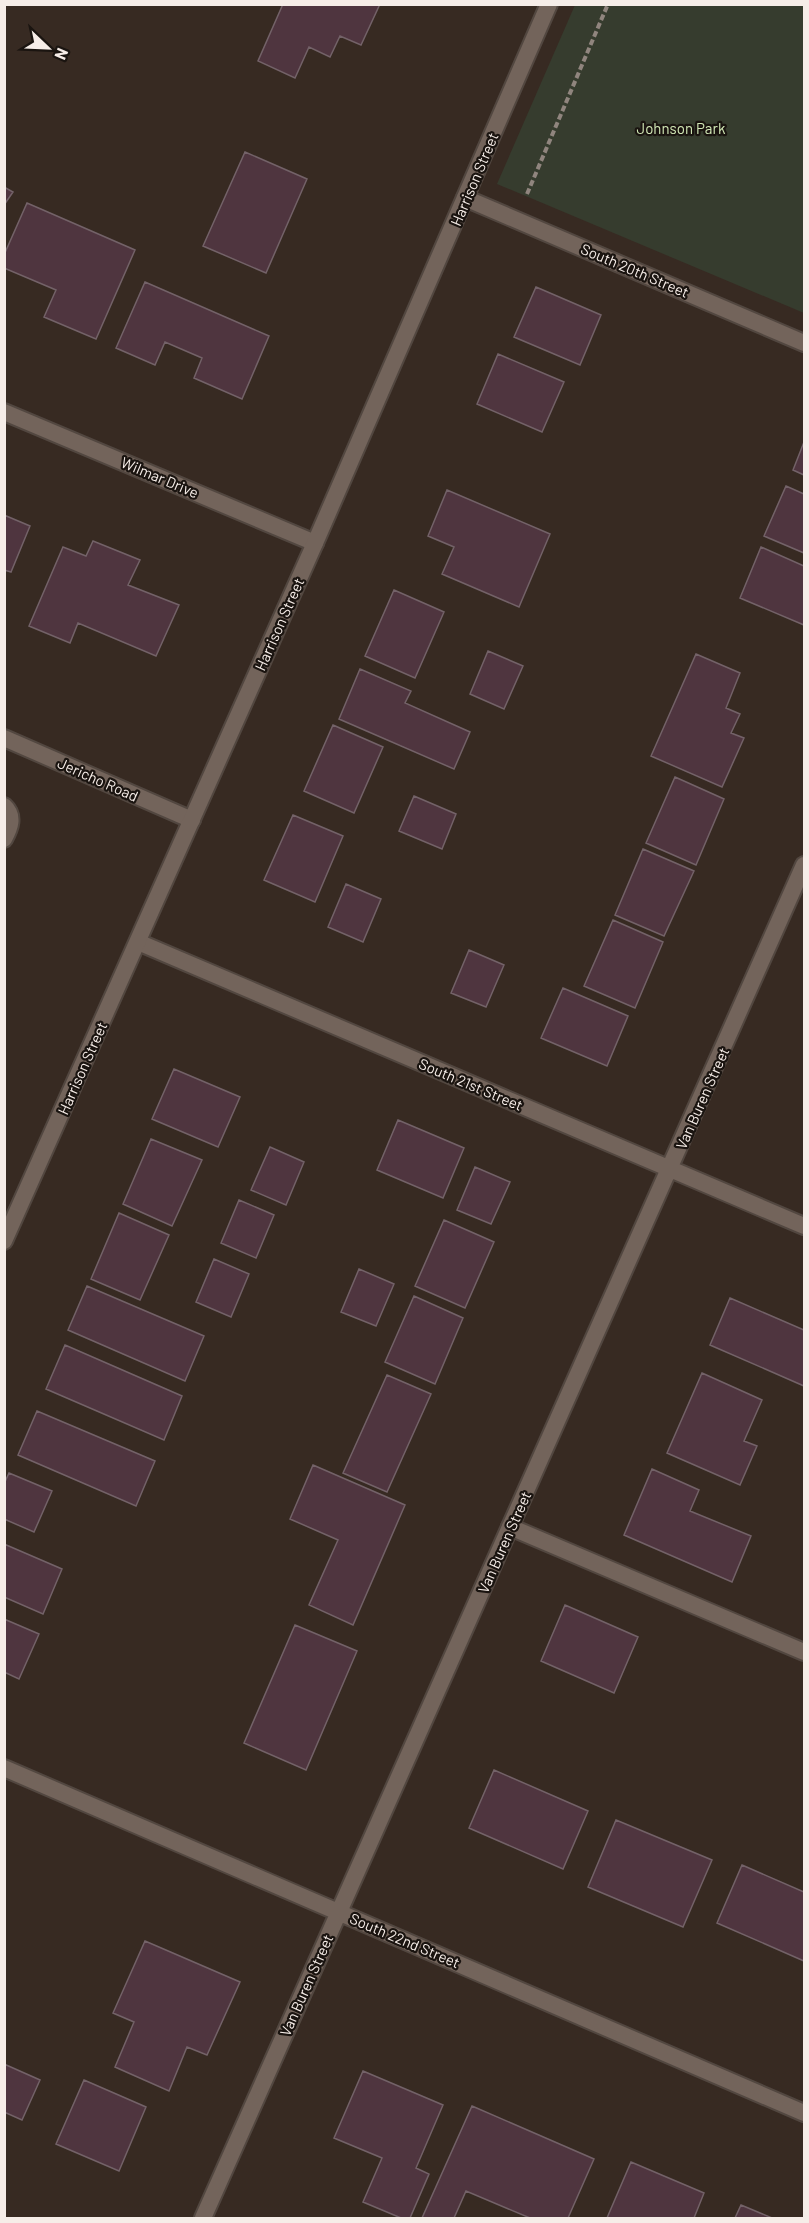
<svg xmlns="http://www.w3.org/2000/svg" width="809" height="2223" viewBox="0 0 809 2223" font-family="Barlow,sans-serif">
<rect width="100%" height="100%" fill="#372a22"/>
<path fill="#363c2e" d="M575,5H804V313L497,184Z"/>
<path fill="#4f353f" stroke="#736268" stroke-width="1.5" d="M283,4H380L361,45L340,36L330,57L309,47L295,78L258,61Z
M245,152L307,179L266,273L203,246Z
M4,187L13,192L4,205Z
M27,203L135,250L96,339L44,317L56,290L4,268V255Z
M145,282L269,336L242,399L194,378L202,358L165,342L155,365L116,348Z
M536,287L601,315L580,365L514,337Z
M498,354L564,382L542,432L477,404Z
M804,442V475L793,470Z
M786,486L804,494V553L764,536Z
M447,490L550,534L519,607L442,574L454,547L428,536Z
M4,515L30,526L11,572L4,570Z
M93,541L140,560L128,585L179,605L156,656L78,623L70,643L29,626L63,547L86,556Z
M761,547L804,566V625L740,598Z
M394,590L444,612L415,678L365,656Z
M488,651L523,666L504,709L470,694Z
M696,654L740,673L726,708L740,714L731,733L744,738L722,787L651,756Z
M360,669L411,691L405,703L470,732L454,769L339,719Z
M333,725L383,747L354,813L304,791Z
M675,777L724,799L696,865L646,843Z
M414,796L456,814L442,849L399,831Z
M293,815L343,836L315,902L264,880Z
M643,849L694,871L664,936L615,915Z
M346,884L381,899L363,942L328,927Z
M613,920L663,942L635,1008L584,986Z
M469,950L504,965L486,1007L451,993Z
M563,988L628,1016L607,1066L541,1038Z
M174,1069L240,1097L218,1147L152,1119Z
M398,1120L464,1148L443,1198L377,1170Z
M151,1139L202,1160L172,1226L123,1204Z
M270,1147L304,1162L286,1205L251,1190Z
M475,1167L510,1182L491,1224L457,1210Z
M239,1200L274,1215L256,1258L221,1243Z
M119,1213L169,1235L140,1300L91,1279Z
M444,1220L494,1242L465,1308L415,1286Z
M214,1259L249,1274L231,1317L196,1302Z
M359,1269L394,1284L376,1326L341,1312Z
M87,1286L204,1336L185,1381L68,1330Z
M414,1296L463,1318L435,1384L385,1362Z
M730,1298L804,1330V1386L710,1345Z
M65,1345L182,1396L164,1440L46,1389Z
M702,1373L762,1400L744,1441L757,1446L740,1485L667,1453Z
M387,1375L431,1394L387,1492L343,1473Z
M37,1411L155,1461L136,1506L18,1455Z
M313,1465L405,1505L353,1625L309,1605L338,1540L290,1519Z
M652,1469L699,1490L690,1511L751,1536L732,1582L624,1535Z
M9,1473L52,1491L34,1532L4,1519V1484Z
M4,1544L62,1569L43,1614L4,1597Z
M565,1605L638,1637L614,1693L541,1661Z
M4,1619L39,1634L19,1679L4,1672Z
M295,1625L357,1651L306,1770L244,1743Z
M494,1770L588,1811L563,1869L469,1828Z
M616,1820L712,1860L683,1927L588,1887Z
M742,1865L804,1892V1961L717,1923Z
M145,1941L240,1982L207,2055L187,2047L169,2091L115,2067L134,2022L113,2013Z
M4,2064L40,2080L22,2120L4,2112Z
M363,2071L443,2105L416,2168L429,2174L410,2218H401L363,2202L382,2158L334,2138Z
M84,2080L146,2107L119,2171L56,2144Z
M472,2106L594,2159L568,2218H530L466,2191L454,2218H422Z
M631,2162L704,2193L694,2218H607Z
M741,2205L772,2218H735Z"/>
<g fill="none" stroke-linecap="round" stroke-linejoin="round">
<defs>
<path id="service" d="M4,806C15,816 10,828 4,839
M510,1527L804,1652"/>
<path id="minor" d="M465,198L804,343
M4,412L315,543
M4,738L192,820
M138,942L804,1226
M4,1768L804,2113
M203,2218L804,865"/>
<path id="tertiary" d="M4,1241L315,543L549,4"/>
</defs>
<use href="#service" stroke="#524740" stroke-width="20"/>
<use href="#minor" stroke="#524740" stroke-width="20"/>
<use href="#tertiary" stroke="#524740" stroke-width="20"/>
<path stroke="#90857e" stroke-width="4" stroke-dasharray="6 3" stroke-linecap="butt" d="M527,194L608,4"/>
<use href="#service" stroke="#73645b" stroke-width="16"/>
<use href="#minor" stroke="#73645b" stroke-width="16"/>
<use href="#tertiary" stroke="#73645b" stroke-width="16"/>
</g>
<g text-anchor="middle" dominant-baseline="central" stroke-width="4.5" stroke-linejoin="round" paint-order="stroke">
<g font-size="15" fill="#d2e8b6" stroke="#1a1410">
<text x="681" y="128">Johnson Park</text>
</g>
<g font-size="15" fill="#f6ede8" stroke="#1a1410">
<text transform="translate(474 179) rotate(-67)">Harrison Street</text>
<text transform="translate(635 270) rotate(23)">South 20th Street</text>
<text transform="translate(160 477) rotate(23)">Wilmar Drive</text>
<text transform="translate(279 624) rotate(-66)">Harrison Street</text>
<text transform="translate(98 779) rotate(24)">Jericho Road</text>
<text transform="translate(82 1068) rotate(-66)">Harrison Street</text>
<text transform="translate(471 1084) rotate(23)">South 21st Street</text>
<text transform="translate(702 1098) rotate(-66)">Van Buren Street</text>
<text transform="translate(504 1542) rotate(-66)">Van Buren Street</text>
<text transform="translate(405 1940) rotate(23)">South 22nd Street</text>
<text transform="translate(306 1985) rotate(-66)">Van Buren Street</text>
</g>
</g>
<rect width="809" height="2223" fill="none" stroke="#f6ede8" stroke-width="12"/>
<g transform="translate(48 48) rotate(113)" stroke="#1a1410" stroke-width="4.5" paint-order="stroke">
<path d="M0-4.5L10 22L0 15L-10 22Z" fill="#f6ede8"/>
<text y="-9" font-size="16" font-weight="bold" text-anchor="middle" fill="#f6ede8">N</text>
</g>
</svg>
